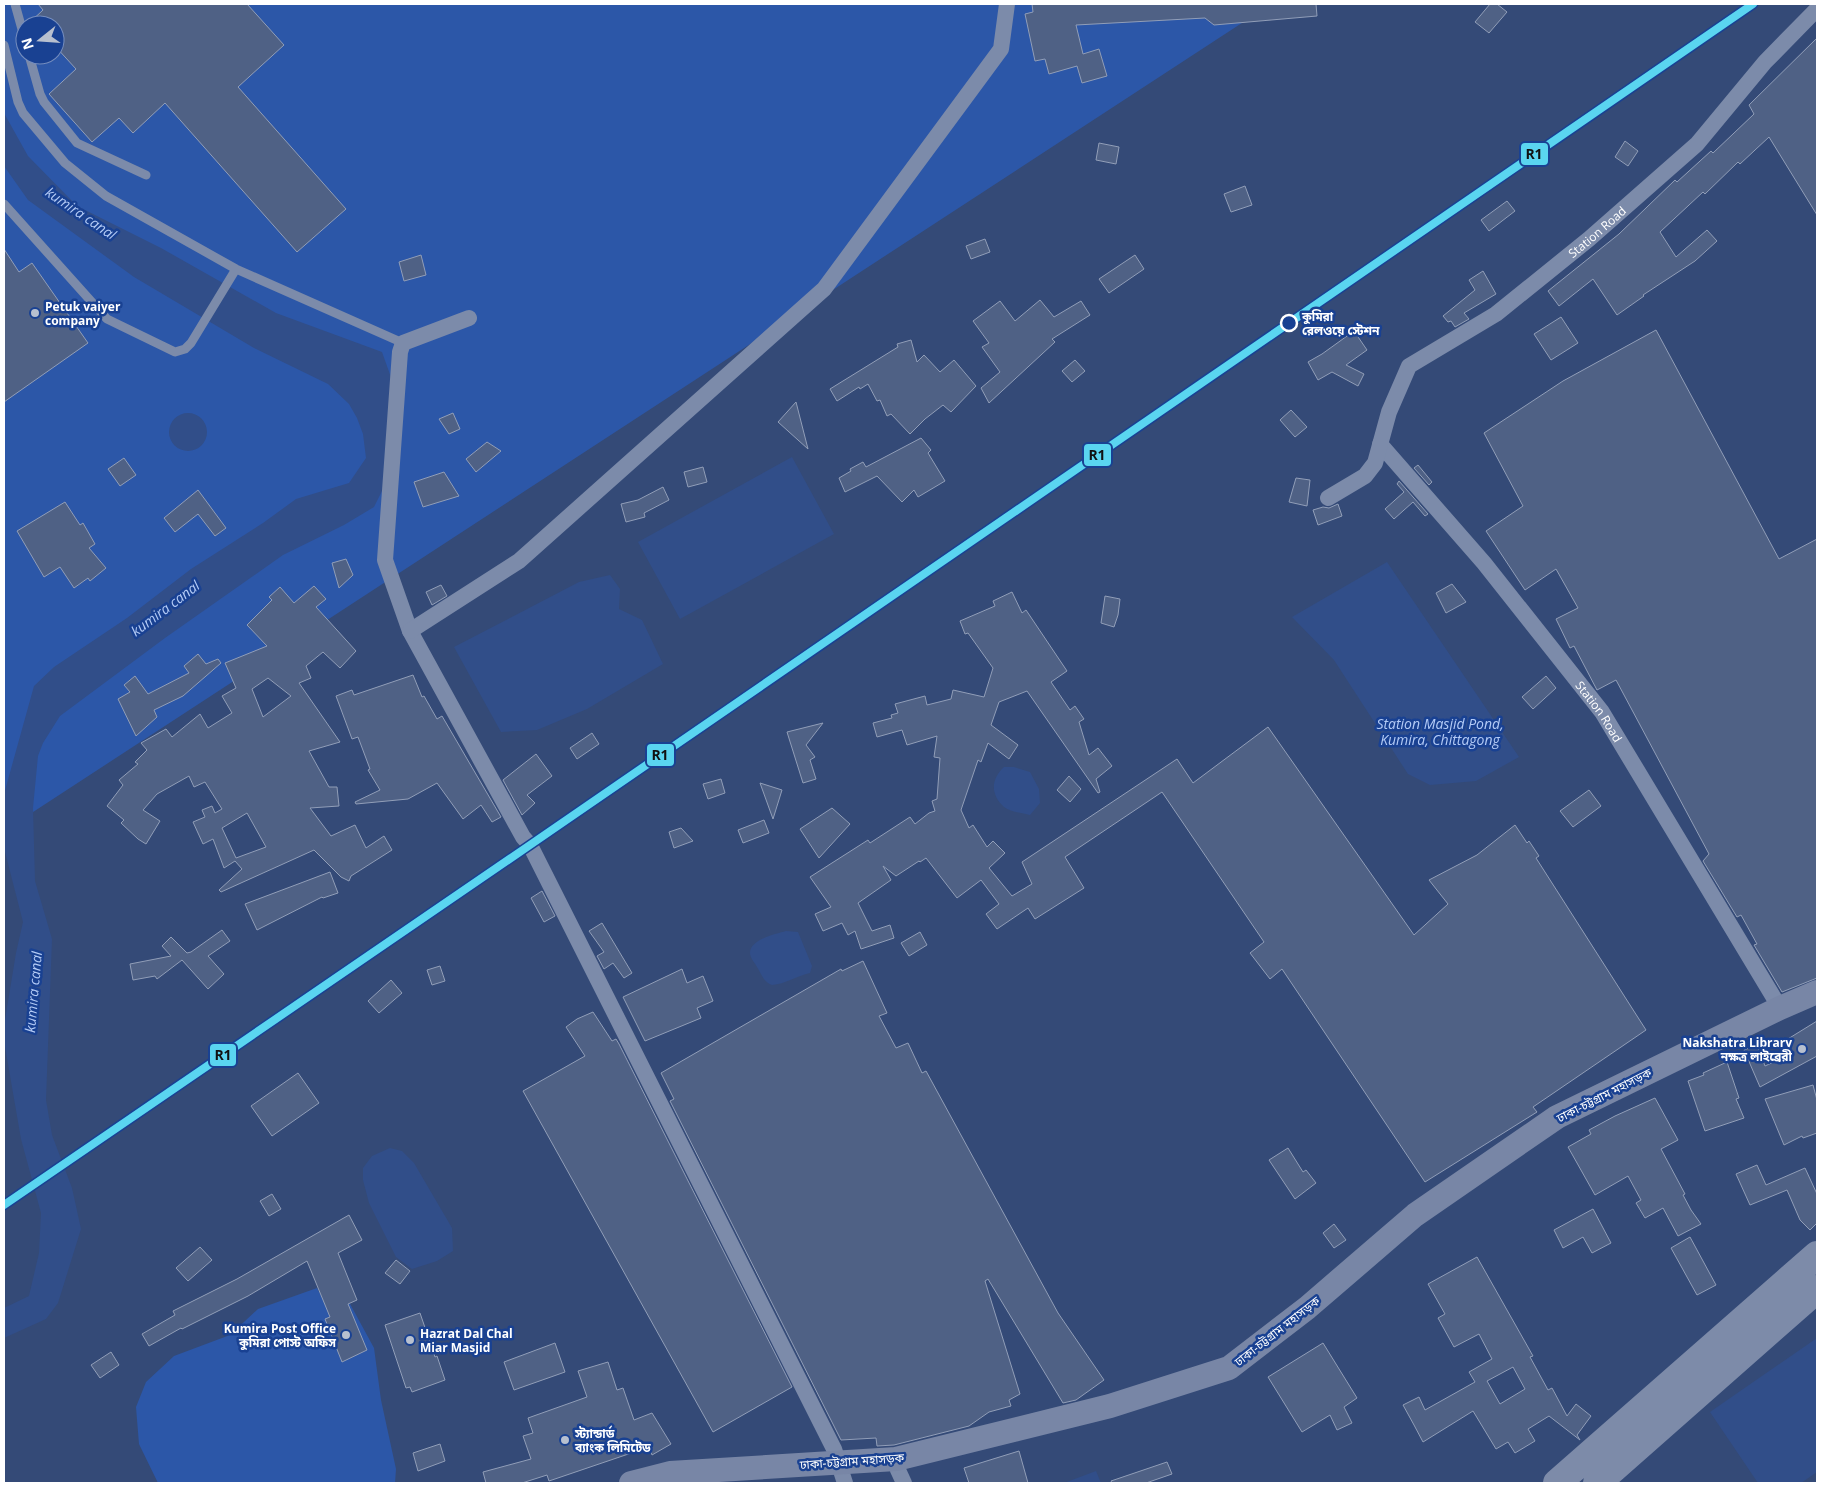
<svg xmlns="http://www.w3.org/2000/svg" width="1821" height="1487" viewBox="0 0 1821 1487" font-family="'Open Sans','Noto Sans Bengali',sans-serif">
<rect width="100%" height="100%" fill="#344a77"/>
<path fill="#2c57a8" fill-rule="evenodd" d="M4,4H1271L4,831ZM25,25H55V55H25Z
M317,1288L324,1301L349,1302L374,1348L381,1400L396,1469L395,1483H158L139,1444L136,1407L146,1382L174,1356L230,1335L258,1309Z"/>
<path fill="#314e89" d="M4,113L28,156L77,206L161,248L276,313L382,352L392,380L386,483L374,507L344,525L283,555L165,638L60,716L43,743L38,756L33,808L35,881L52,939L46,1100L52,1135L72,1188L81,1229L58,1303L46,1319L4,1338V1308L29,1296L39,1253L41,1213L21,1139L4,1041V1026L16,953L23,922L4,848V794L34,686L54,667L127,618L191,569L263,523L296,499L349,483L366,458L363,434L357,418L349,404L328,384L254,348L134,277L28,200L4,166Z
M169 432a19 19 0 1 1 38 0a19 19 0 1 1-38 0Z
M792,457L834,534L680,619L638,542Z
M1387,562L1519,757L1476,781L1430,785L1408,774L1334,660L1292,617Z
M610,575L620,589L619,609L642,620L663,664L587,709L537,730L501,732L454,647L579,582Z
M1004,767H1014L1030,772L1039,789L1040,803L1030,815C1023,813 1010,812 1004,807C990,794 991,779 1004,767Z
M786,931L798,932L812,966L810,973C797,976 785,984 772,985C763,981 762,975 757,967C755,963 750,958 750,953C750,939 776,934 786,931Z
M390,1148L402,1151L414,1163L452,1228L453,1251L437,1261L412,1269L396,1257L369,1203L363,1180V1168L372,1156Z
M1817,1338V1472L1801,1483H1758L1710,1412Z
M1096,1471L1101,1483H1064Z"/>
<path fill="#4f6185" stroke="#919eb8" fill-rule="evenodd" d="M38,4H247L284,45L238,87L346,209L297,252L165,103L133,133L119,118L92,142L49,94L76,69L55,46V25H27L43,10Z
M1032,4H1316L1317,16L1214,25L1205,18L1076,25L1083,54L1099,49L1107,76L1082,83L1077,66L1049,74L1045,59L1035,61L1025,14L1033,12Z
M1490,4H1497L1507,12L1489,33L1475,22Z
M1817,38V215L1769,137L1740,164L1738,162L1705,194L1703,192L1660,232L1676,257L1707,230L1717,241L1695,261L1643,295L1644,296L1617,315L1593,279L1559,306L1548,291L1619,234L1675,180L1677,182L1711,151L1713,153L1754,114L1749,105Z
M1625,141L1638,151L1628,166L1615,157Z
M1099,143L1119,147L1116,164L1096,160Z
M1245,186L1252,205L1231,212L1224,194Z
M1507,201L1515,211L1489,231L1481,220Z
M985,239L990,252L971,259L966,246Z
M4,249L19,272L32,263L88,343L4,402Z
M421,255L426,275L404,281L399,262Z
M1135,255L1144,269L1109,293L1099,279Z
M1483,271L1496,294L1464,313L1469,319L1455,327L1451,321L1448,322L1443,316L1475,290L1469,280Z
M1040,300L1054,317L1081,301L1090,315L1052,339L1055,342L989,403L981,388L1000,372L982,347L989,343L973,321L1000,301L1015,321Z
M1561,317L1578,343L1551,360L1534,334Z
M1656,330L1779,559L1817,539V978L1782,992L1754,945L1757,944L1741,915L1737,917L1703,861L1709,854L1616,680L1597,690L1574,646L1570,648L1556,619L1578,608L1556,569L1525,590L1486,531L1523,506L1484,433L1563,381Z
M1354,331L1367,350L1346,365L1364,374L1358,386L1332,372L1318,380L1308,362L1322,354Z
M911,340L917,362L924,355L940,372L954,360L976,386L951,412L943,405L925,419L910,434L891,414L887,416L880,400L877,401L868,384L860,389L859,387L837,401L830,389L898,347L897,344Z
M1075,360L1085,371L1072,382L1062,371Z
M796,402L808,449L778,422Z
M1291,410L1307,427L1295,437L1280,420Z
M453,413L460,429L449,434L439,419Z
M921,438L931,450L928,453L945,481L918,497L914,490L902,502L877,476L845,492L839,478L851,471L850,469L863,462L866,467Z
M487,442L501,451L476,472L466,459Z
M124,458L136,475L120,486L108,469Z
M1418,465L1432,482L1429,485L1414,468Z
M703,467L707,482L688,487L684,472Z
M444,472L459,496L423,507L414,482Z
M1296,478L1310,480L1307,506L1289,502Z
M1399,481L1428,514L1425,516L1413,502L1394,519L1385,509L1404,492L1397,484Z
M663,487L669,500L644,513L645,517L626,522L621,504L638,500Z
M198,490L226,528L215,536L198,514L175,532L164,518Z
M65,502L80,525L83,523L95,544L89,548L106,568L90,581L88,578L74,588L60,567L44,577L17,531Z
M1338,504L1342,516L1318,525L1313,510L1323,507L1329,508Z
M346,559L353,575L339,588L332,563Z
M1452,584L1466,602L1446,613L1436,593Z
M441,585L447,596L432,605L426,592Z
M314,586L326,599L316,607L356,651L340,668L323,652L306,666L311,678L299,683L340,742L309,751L329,787H337L339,806L310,808L331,836L355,825L366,848L384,836L392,850L351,876L349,881L341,877L314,850L221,892L219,890L242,869L235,861L224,868L213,839L203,844L193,822L205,817L202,810L212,806L215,813L222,809L205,782L194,787L189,776L157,794L143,810L160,821L146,844L138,839L121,823L124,820L107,806L123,785L119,780L138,764L135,762L147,750L141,743L166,729L172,737L200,714L208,728L232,713L222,696L236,688L225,663L267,646L247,625L272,600L269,597L280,587L294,603ZM268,678L291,696L263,717L252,689ZM247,813L266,847L236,858L222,828Z
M1012,592L1022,613L1026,610L1067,671L1051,682L1070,710L1075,706L1084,719L1079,722L1089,755L1098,748L1112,766L1096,779L1100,792L1098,793L1027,691L999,702L991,725L1018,745L1009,759L988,743L981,762L978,760L961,810L969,828L973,825L987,847L993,841L1005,853L989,868L1012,896L1032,884L1022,862L1177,759L1193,783L1268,727L1414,935L1448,904L1429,880L1477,855L1515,825L1527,843L1529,841L1539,856L1536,858L1646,1030L1533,1107L1537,1112L1425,1182L1282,969L1270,979L1250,953L1264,942L1162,792L1065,857L1084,888L1035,919L1028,908L997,929L986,914L999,904L981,880L957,898L926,858L920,862L919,861L896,876L883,866L891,880L858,903L872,931L890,925L894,938L861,949L855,931L848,935L842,923L823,931L815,914L831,907L810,877L868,840L870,843L910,817L915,824L929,813L935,811L932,801L937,799L940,758L934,757L937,736L907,745L902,730L877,737L873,723L892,718L891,715L898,713L895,704L925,696L927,705L951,699L953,690L984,697L993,668L968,633L965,634L960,621L995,606L993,601Z
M1105,596L1120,599L1118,615L1114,627L1101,623Z
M198,654L206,664L218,659L221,663L183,696L154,710L157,717L136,736L118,699L130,692L124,685L135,676L148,694L189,673L184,666Z
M413,675L422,697L424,696L437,719L442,716L501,817L492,822L481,805L463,819L437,783L408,799L356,804L355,802L380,790L368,770L370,769L358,737L352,739L336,696L352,690L354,695Z
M1546,676L1556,688L1533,709L1522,697Z
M823,723L806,745L815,757L810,760L816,779L803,783L787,732Z
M592,733L599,744L577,759L570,748Z
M536,754L552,776L527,795L535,803L522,815L503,780Z
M1069,776L1081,789L1070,802L1057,790Z
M721,779L725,793L708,799L703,784Z
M760,783L782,790L773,819Z
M1589,790L1601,806L1573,827L1560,811Z
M832,808L850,824L819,858L800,829Z
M764,820L769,833L743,843L738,830Z
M681,828L693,841L674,848L669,832Z
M330,872L338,893L323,898L322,897L257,930L245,904Z
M542,891L555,916L544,922L531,898Z
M602,923L632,973L624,978L613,963L604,969L597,956L604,952L589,931Z
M222,930L230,941L208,956L224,974L208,989L182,960L157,979L155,976L133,980L130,964L171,956L162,946L171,937L187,953L191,952Z
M920,932L927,945L909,956L901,943Z
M863,961L887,1013L879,1016L896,1048L908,1043L922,1073L926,1071L1058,1313L1104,1380L1076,1400L1063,1403L988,1279L985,1281L1020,1394L1009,1400L1011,1406L989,1412L969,1426L894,1445L877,1446L876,1438L841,1440L670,1101L674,1099L661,1073L841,969L842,971Z
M440,966L445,981L432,985L427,970Z
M682,969L687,983L703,976L713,1001L697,1008L701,1018L645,1041L623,997Z
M391,980L402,993L379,1013L368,1001Z
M593,1012L612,1041L616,1039L619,1044L792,1387L713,1432L523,1091L585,1056L566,1027L577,1019Z
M1817,1021V1056L1760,1087L1744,1050L1757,1045L1765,1066L1789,1055L1783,1042Z
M1727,1062L1739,1098L1736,1099L1744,1118L1705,1131L1688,1081L1704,1075L1703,1073Z
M298,1073L319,1103L272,1136L251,1106Z
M1813,1085L1817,1100V1133L1803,1138L1802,1136L1784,1145L1765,1099Z
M1655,1098L1678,1140L1661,1149L1685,1194L1683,1195L1691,1210L1701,1224L1678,1236L1663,1208L1645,1218L1636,1203L1641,1200L1628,1176L1595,1195L1568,1147L1591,1134L1589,1130L1615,1116Z
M1288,1148L1303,1172L1306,1170L1316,1183L1295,1199L1269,1160Z
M1757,1165L1766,1185L1805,1168L1817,1194V1223L1810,1230L1800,1220L1787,1190L1750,1205L1736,1174Z
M272,1194L281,1209L269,1216L260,1201Z
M1593,1209L1611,1243L1592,1253L1583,1237L1563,1248L1554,1230Z
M349,1215L362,1240L338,1253L357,1300L348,1304L367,1350L342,1362L325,1319L330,1317L307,1261L248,1296L182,1329L181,1328L149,1346L142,1334L175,1315L173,1311L237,1279Z
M1334,1224L1346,1240L1334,1248L1323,1233Z
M1690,1237L1716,1285L1697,1295L1671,1248Z
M200,1247L212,1260L188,1281L176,1268Z
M1477,1257L1533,1356L1530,1357L1548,1390L1552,1388L1567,1416L1576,1404L1591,1416L1577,1435L1580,1440L1549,1416L1528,1429L1535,1441L1515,1453L1508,1442L1496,1449L1473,1411L1423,1442L1414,1425L1403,1405L1419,1397L1425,1410L1475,1382L1469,1372L1492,1359L1479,1334L1454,1347L1438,1318L1445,1314L1428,1284ZM1513,1367L1525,1389L1500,1404L1487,1381Z
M396,1260L410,1271L400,1284L385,1273Z
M420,1313L435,1357L437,1356L445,1380L412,1392L410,1387L406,1388L385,1325Z
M555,1343L565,1372L514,1390L504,1362Z
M1323,1343L1357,1398L1344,1407L1352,1423L1337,1430L1330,1415L1302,1432L1268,1377Z
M111,1352L119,1365L100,1378L91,1365Z
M608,1362L617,1390L623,1388L634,1420L652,1413L671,1444L652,1455L649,1447L549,1481L547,1475L522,1483H486L483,1472L531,1459L523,1436L533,1433L528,1418L587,1397L578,1371Z
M440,1444L445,1461L418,1471L413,1453Z
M1019,1451L1028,1483H969L964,1468Z
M1167,1462L1172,1474L1146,1483H1112L1111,1481Z"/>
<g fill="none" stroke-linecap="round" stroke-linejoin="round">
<path stroke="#7c8baa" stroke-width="9" d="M15,4L25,40
M4,45L18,102L23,113L65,163L106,196L236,269L403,343
M29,55L40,94L44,102L77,143L146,175
M4,204L107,319L175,352L185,349L191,343L236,269"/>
<g stroke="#7c8baa" stroke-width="16">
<path d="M469,318L403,343L400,352L385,560L410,631L523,837L530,845L834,1449L845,1483"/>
<path id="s1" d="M1380,444L1484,563L1602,712L1780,1008"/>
<path id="s2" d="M1328,498L1365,476L1375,463L1389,412L1409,366L1496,314L1589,239L1697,144L1765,62L1817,9"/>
<path d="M410,631L519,561L824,289L1001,49L1007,4"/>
<path d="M896,1459L898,1470L904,1483"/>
</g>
<path stroke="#7886a6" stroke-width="24" d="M631,1483L670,1473L896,1459L1110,1406L1229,1368L1307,1308L1415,1215L1557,1117L1780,1008L1817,992"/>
<path stroke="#7d8ba9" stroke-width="28" d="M1557,1483L1817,1255
M1597,1483L1817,1289"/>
<defs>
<path id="rail-1" d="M4,1205L530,845L1753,4"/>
</defs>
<use href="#rail-1" stroke="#194192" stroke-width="11"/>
<use href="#rail-1" stroke="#5ad5f0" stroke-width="8"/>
</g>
<g fill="#b8c0cf" stroke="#194192" stroke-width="2">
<circle cx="35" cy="313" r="5"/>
<circle cx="1802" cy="1049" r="5"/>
<circle cx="346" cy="1335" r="5"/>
<circle cx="410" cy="1340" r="5"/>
<circle cx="565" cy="1440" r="5"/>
</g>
<circle fill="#194192" stroke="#fff" stroke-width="2.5" cx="1289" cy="323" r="8"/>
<g text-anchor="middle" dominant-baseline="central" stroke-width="5" stroke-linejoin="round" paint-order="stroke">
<g font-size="12" fill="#fff" stroke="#194192">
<text stroke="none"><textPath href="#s2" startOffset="394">Station Road</textPath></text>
<text stroke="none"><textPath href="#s1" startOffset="346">Station Road</textPath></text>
<text transform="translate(1604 1095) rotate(-27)">ঢাকা-চট্টগ্রাম মহাসড়ক</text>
<text transform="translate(1277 1331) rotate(-38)">ঢাকা-চট্টগ্রাম মহাসড়ক</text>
<text transform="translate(852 1461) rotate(-4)">ঢাকা-চট্টগ্রাম মহাসড়ক</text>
</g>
<g font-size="12" font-weight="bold" fill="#fff" stroke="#194192" text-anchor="start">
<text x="45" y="306">Petuk vaiyer<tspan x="45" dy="14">company</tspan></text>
<text x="1792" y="1042" text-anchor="end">Nakshatra Library<tspan x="1792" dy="14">নক্ষত্র লাইব্রেরী</tspan></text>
<text x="336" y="1328" text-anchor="end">Kumira Post Office<tspan x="336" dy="14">কুমিরা পোস্ট অফিস</tspan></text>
<text x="420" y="1333">Hazrat Dal Chal<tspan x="420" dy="14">Miar Masjid</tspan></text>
<text x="575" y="1433">স্ট্যান্ডার্ড<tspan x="575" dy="14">ব্যাংক লিমিটেড</tspan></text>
</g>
<g font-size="12" font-weight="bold" fill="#fff" stroke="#194192" text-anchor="start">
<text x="1302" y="316">কুমিরা<tspan x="1302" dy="14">রেলওয়ে স্টেশন</tspan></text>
</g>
<g font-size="14" font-style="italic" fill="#b4cbf6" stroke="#194192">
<text transform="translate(81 213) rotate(34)">kumira canal</text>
<text transform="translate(165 608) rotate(-37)">kumira canal</text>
<text x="1440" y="723">Station Masjid Pond,<tspan x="1440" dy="16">Kumira, Chittagong</tspan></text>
<text transform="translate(33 992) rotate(-85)">kumira canal</text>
</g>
</g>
<g stroke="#194192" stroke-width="2">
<rect x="1520" y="142" width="29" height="24" rx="5" fill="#5ad5f0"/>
<rect x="1083" y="443" width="29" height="24" rx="5" fill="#5ad5f0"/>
<rect x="646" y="743" width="29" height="24" rx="5" fill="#5ad5f0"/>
<rect x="209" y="1043" width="28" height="24" rx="5" fill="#5ad5f0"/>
</g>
<g font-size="14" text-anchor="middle" font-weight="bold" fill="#111">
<text x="1534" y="159">R1</text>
<text x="1097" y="460">R1</text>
<text x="660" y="760">R1</text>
<text x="223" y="1060">R1</text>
</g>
<rect width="1821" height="1487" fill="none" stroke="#ffffff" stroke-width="10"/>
<g transform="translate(40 40) rotate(253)"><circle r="24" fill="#194192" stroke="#758dbe"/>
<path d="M0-4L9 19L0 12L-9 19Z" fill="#b8c0cf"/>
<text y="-8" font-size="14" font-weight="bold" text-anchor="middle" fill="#ffffff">N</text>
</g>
</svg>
